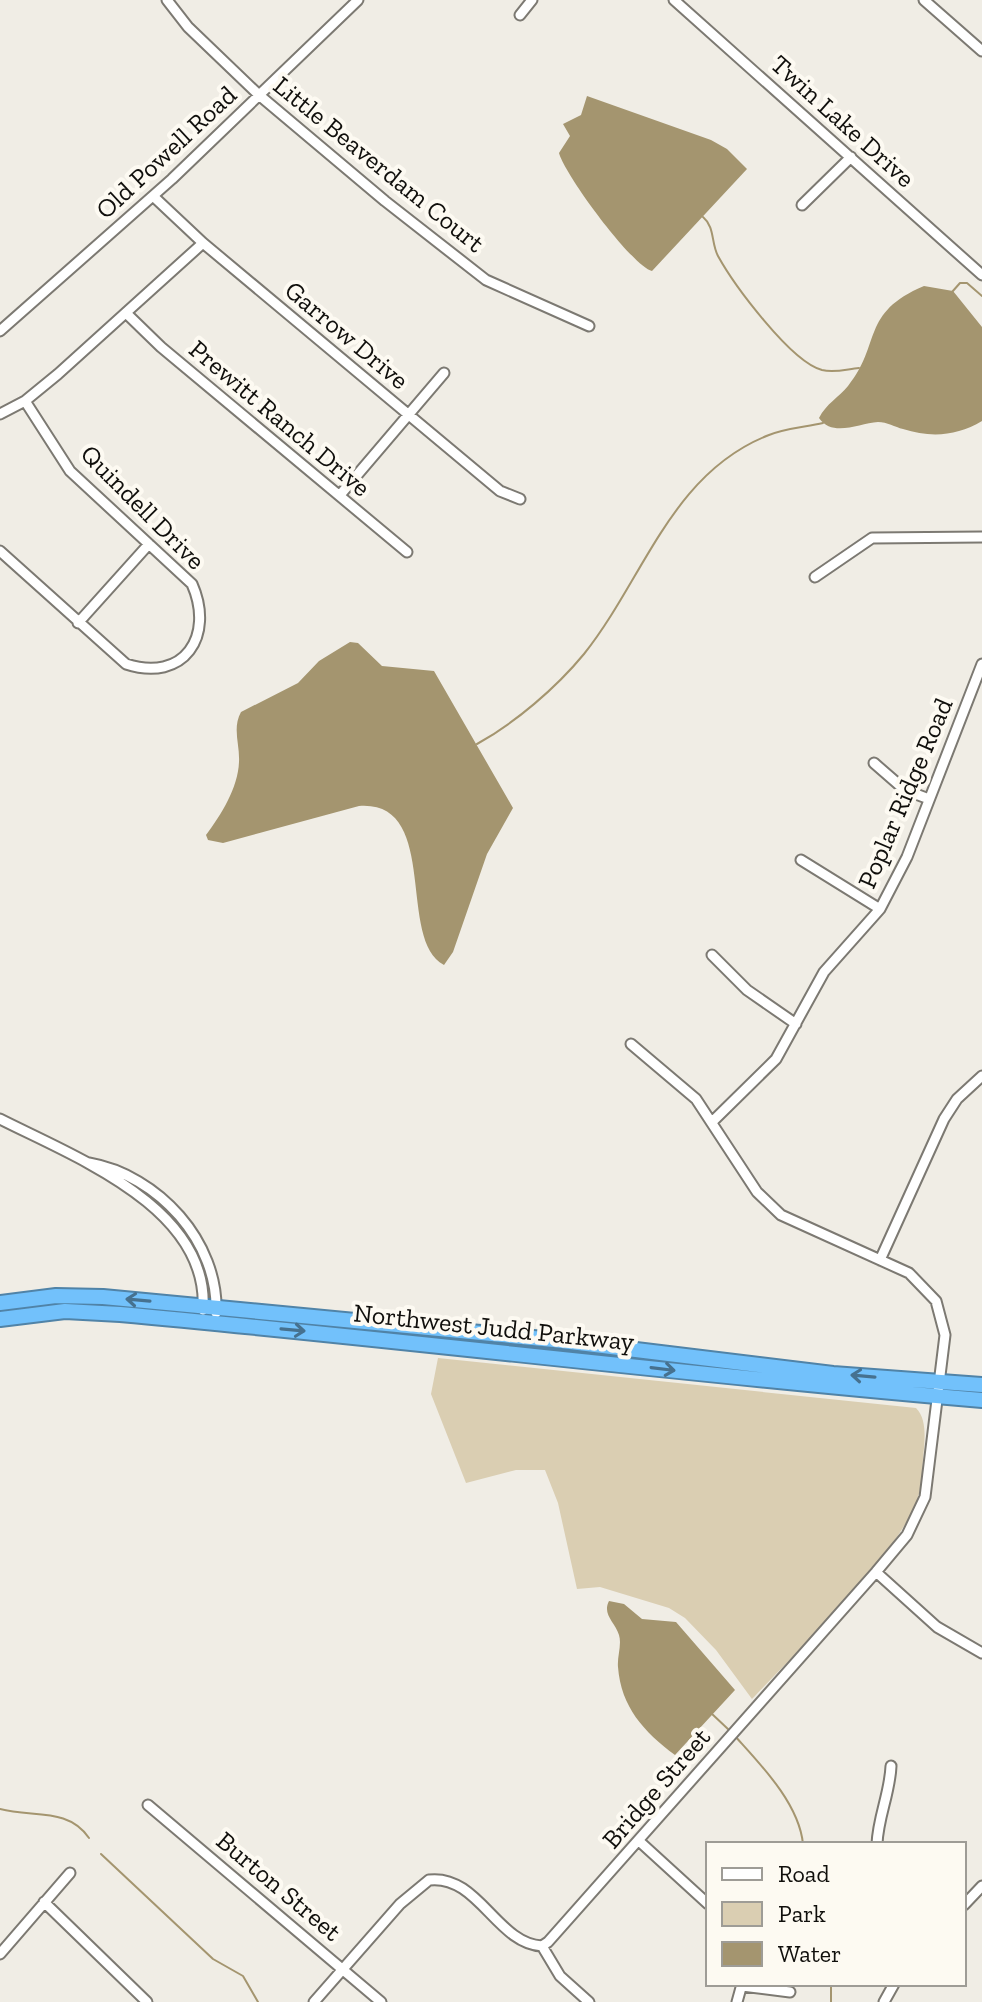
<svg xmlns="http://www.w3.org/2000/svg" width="982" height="2002" viewBox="0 0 982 2002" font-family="'Zilla Slab',serif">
<rect width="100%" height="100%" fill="#f0ede5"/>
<path fill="#daceb2" d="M336,1326L571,1347L808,1376L789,1379L565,1352L336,1330Z
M438,1358L916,1408C926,1418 925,1435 924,1448C922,1464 923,1482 918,1497C902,1551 794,1654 752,1699L716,1650L685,1618L669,1608L600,1587L577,1589L558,1503L545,1470H516L466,1483L431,1394Z"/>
<path fill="#a4956f" d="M587,96L711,140L727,149L747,169L652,271C632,266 565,175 559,153L570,136L563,124L581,115Z
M924,286L953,291L982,327V421C957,436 931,438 903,429C895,427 887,422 878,422C859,423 833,438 819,418C826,404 839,397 848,386C882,344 860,313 924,286Z
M350,642L358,643L382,666L434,671L513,808L487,854L453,952L444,965C396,940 441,800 359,806L223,843L208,840L206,835C221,815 238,788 239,762C240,745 232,728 241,712L298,683L319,661Z
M609,1601L624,1604L642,1619L676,1622L735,1690L675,1755C644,1732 621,1707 618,1667C617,1657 622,1645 619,1635C615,1622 602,1615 609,1601Z"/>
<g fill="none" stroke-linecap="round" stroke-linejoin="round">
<path stroke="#a4956f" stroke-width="2" d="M703,217C715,227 711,243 718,256C734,285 791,362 822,370C835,373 847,369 859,368
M952,292L960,283H967L982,296
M477,744C515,723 556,688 584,654C644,579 671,473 769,435C786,428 806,427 823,423
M711,1713L729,1730
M734,1735C760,1764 799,1803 803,1844
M0,1809C32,1818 68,1807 89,1838
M101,1854L213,1959L243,1976L258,2002
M831,2002V1984"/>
<defs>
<path id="minor" d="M167,0L188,27L259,95L385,201L486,280L589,326
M674,0L982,275
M924,0L982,51
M520,15L532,0
M153,196L203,243L500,491L520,499
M802,205L851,157
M127,314L161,347L407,552
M0,331L172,179L358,0
M0,414L25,401L58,374L203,243
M340,495L444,373
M0,551L126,664C184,683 215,636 192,584L70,471L25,401
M815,577L872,538L982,537
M78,623L149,544
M874,763L905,790L929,799
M801,860L880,909
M712,955L747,990L796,1024
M0,1119C75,1157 210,1208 203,1310
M712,1122L776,1059L824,972L880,909L907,857L982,664
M89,1163C158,1175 219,1242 216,1313
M880,1260L944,1119L957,1099L982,1076
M876,1572L937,1627L982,1653
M148,1805L381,2002
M639,1841L708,1904
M877,1844C878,1817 890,1793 891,1766
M44,1902L147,2002
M964,1905L982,1886
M542,1946L560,1976L589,2002
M0,1954L70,1873
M742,1986L790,1992
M314,2002L400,1904L429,1880C478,1874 497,1944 542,1946L548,1942L876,1572L907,1535L925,1497L945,1335L936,1301L909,1273L781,1215L757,1192L696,1099L631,1044
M737,2002L742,1984
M884,2002L894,1984"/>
<path id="highway" d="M0,1303L56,1296L103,1297L554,1340L833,1374L982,1385
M0,1319L65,1311L120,1314C408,1340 694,1376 982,1400"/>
</defs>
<use href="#minor" stroke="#7c7972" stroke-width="13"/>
<use href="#highway" stroke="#5083a7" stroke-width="18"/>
<use href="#minor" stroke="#fff" stroke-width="9"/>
<use href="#highway" stroke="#72c1fb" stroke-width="14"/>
</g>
<defs><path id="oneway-shaft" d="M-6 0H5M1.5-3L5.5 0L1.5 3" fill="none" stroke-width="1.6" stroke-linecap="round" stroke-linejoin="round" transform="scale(2)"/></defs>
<g stroke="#46718f">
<use href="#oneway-shaft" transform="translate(138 1300) rotate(-175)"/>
<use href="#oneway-shaft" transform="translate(293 1330) rotate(5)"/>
<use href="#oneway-shaft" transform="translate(663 1369) rotate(7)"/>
<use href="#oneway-shaft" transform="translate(863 1376) rotate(-175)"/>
</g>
<g text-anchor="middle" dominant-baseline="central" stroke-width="8" stroke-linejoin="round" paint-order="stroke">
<g font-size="26" fill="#100f0c" stroke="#fdfaf2">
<text transform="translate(843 121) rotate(42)">Twin Lake Drive</text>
<text transform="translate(166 152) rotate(-43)">Old Powell Road</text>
<text transform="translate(379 164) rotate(39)">Little Beaverdam Court</text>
<text transform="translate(347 335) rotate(40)">Garrow Drive</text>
<text transform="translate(280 418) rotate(40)">Prewitt Ranch Drive</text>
<text transform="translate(143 507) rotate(45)">Quindell Drive</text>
<text transform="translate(905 793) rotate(-67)">Poplar Ridge Road</text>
<text transform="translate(494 1327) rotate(6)">Northwest Judd Parkway</text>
<text transform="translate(656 1788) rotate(-49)">Bridge Street</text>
<text transform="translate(279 1886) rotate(40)">Burton Street</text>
</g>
</g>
<rect x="706" y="1842" width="260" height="144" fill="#fdfaf2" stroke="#9e9c96" stroke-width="2"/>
<rect x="722" y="1868" width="40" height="12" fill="#ffffff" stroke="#9e9c96" stroke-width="2"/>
<text x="778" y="1882" font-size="24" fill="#100f0c">Road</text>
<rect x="722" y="1902" width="40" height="24" fill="#daceb2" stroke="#9e9c96" stroke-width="2"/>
<text x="778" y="1922" font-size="24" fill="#100f0c">Park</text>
<rect x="722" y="1942" width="40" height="24" fill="#a4956f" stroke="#9e9c96" stroke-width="2"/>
<text x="778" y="1962" font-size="24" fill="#100f0c">Water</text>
</svg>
